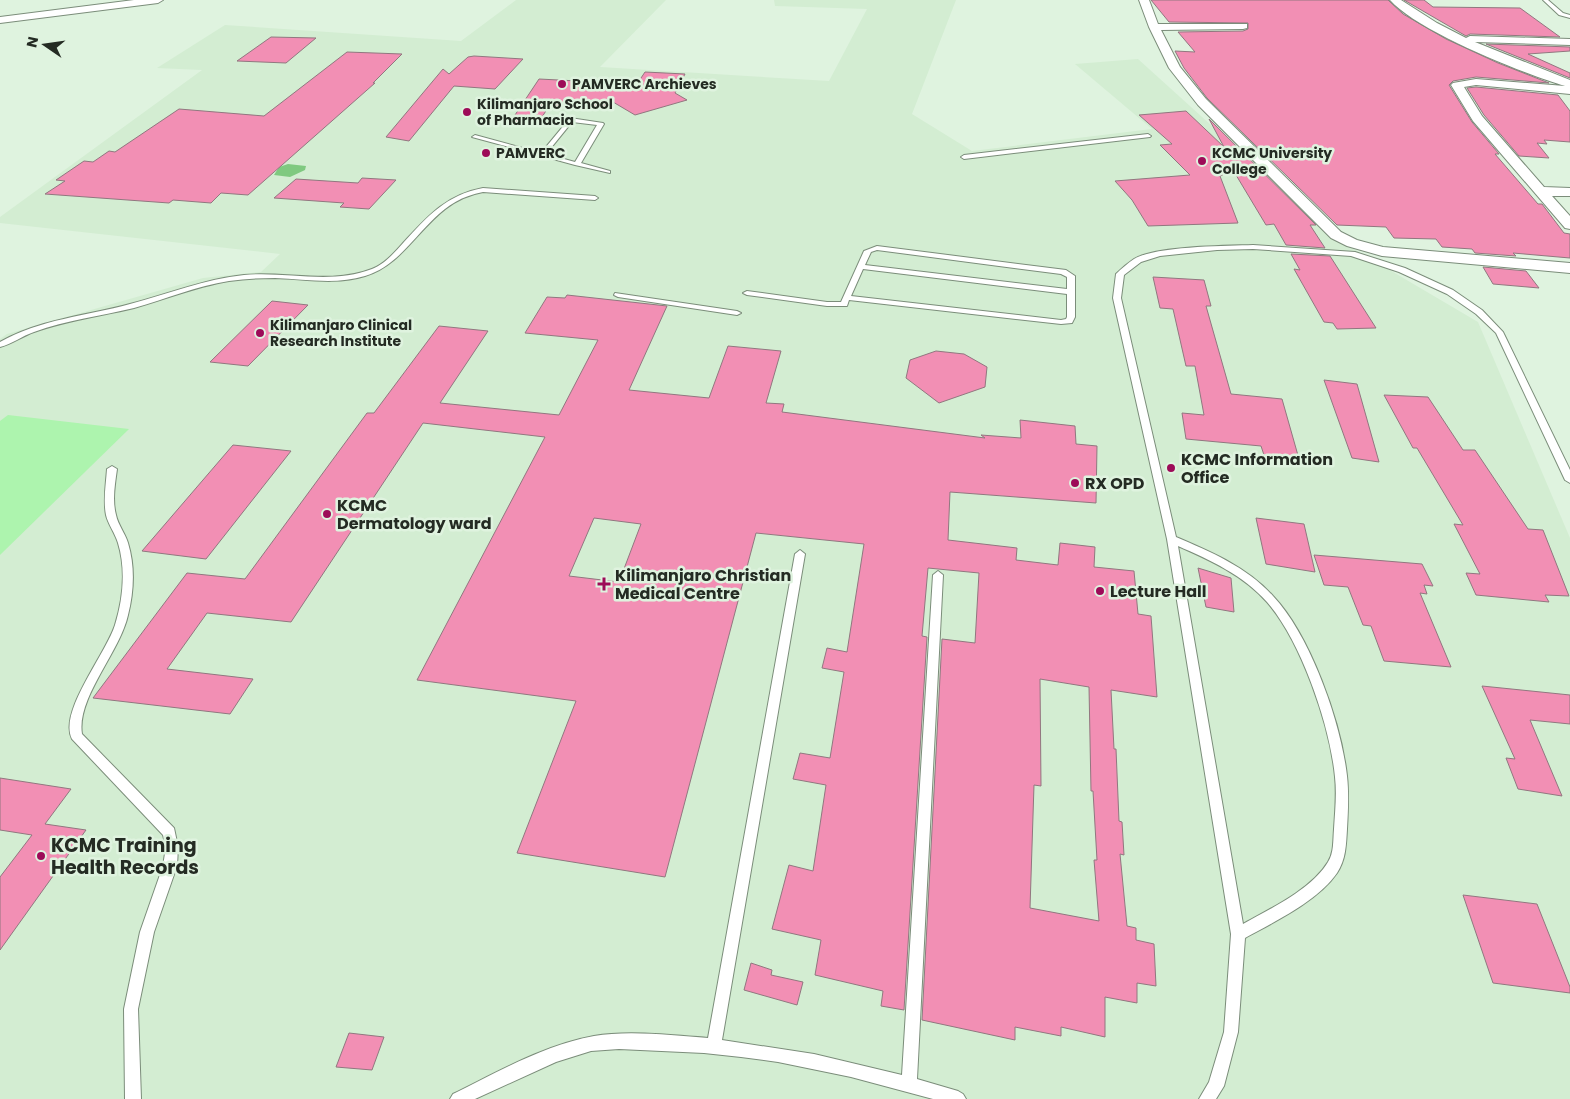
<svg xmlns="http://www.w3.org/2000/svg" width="1570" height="1099" viewBox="0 0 1570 1099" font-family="Poppins,sans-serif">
<rect width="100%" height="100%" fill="#dff3df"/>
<path fill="#d3edd2" d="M516,0H666L600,67L829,81L867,9L775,6L774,0H956L912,114L972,151L1152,129L1075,64L1138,59L1337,239L1478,322L1570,538V1099H0V339L7,334L203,278L261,272L280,254L0,223V217L202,70L157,68L225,25L461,41Z"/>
<path fill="#adf4ae" d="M8,415L129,429L0,555V421Z"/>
<path fill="#7fc980" d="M288,164L306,166L305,170L290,177L274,175L279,167Z"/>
<path fill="#f28fb4" stroke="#91777f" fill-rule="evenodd" d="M1151,0H1388L1403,14L1446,39L1498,63L1549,83L1476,77L1453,81L1449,85L1472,122L1499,154H1495L1538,204H1542L1564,233L1570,234V258L1513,253L1516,256L1475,253L1472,249L1442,247L1436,239L1394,238L1386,227L1337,225L1207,98L1184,68L1175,51L1195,52L1178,32L1243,31L1248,29V23L1169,22Z
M1404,0H1424L1433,7L1520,8L1560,37L1470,34L1466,36Z
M271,37L316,38L286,63L237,61Z
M1486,44L1570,47V51L1528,54L1570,73V78Z
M347,52L402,54L373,83H375L248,195L221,193L211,203L173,200L169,203L45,194L65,181L56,180L84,161L93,162L109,151L115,152L179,109L264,116Z
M474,56L523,59L495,89L454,86L409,141L386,137L443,69L449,74L468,57Z
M645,72L685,74L675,93L687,100L635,115L613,102L609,109L549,106L537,125L509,124L539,79L637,84Z
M1476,87L1558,95L1570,111V142L1544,140L1547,144L1537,143L1549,158L1519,156L1484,115L1467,88Z
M1186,111L1224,147L1209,119L1316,225H1310L1325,248L1286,245L1274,224L1266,225L1233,170L1220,176L1238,223L1148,226L1132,200L1115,181L1190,175L1160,145L1172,144L1139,115Z
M362,178L396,180L369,209L340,207L344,203L274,198L296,179L358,183Z
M1291,254L1330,256L1376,328L1337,329L1333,323L1324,322L1294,269L1300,270Z
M1483,267L1526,271L1539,288L1493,284Z
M1153,277L1204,280L1211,306H1206L1231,394L1282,399L1299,459L1264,455L1261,446L1186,439L1182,413L1204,415L1195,366H1186L1173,309L1160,308Z
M567,295L667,306L629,390L709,398L728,346L781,351L766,403L784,404L782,412L985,438L981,435L1021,438L1020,420L1075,426L1076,444L1097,446L1096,503L950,492L948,540L1017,548L1016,560L1058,565L1060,543L1095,547L1094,567L1134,571L1138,614L1151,616L1157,697L1111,690L1114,749H1116L1119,821L1122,822L1124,855L1120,854L1127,926L1136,928V940L1154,944L1156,986L1137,983V1003L1105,997V1037L1061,1027V1036L1015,1027V1040L922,1020L942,639L975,643L979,573L928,568L922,636L927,637L904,1010L881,1006L883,991L815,975L821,940L772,929L789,865L813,871L826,785L793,779L800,753L830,758L844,672L822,668L827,648L847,652L864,544L756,533L665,877L517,853L576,701L417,680L545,437L423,423L291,622L207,613L167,669L253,679L230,714L93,698L187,573L245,579L367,413H374L439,326L488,331L440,403L559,415L598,340L525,333L547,297L565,298ZM594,518L641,524L619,582L569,576ZM1040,679L1089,687L1091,791H1093L1097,860H1094L1099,921L1030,908L1034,785L1041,786Z
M272,301L308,305L248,366L210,362Z
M936,351L964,354L987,367L985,387L939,403L906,378L910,360Z
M1324,380L1357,384L1379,462L1352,458Z
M1384,395L1428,397L1463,450H1475L1528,529L1543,530L1569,596L1545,595L1549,602L1476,595L1466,573L1480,574L1454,524L1463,525L1417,448H1413Z
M233,445L291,451L206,559L142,551Z
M1256,518L1304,524L1315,572L1266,564Z
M1314,555L1422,564L1433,586L1424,585L1427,594L1420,593L1451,667L1384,661L1371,626L1363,625L1348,587L1324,585Z
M1198,568L1231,578L1234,612L1206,607Z
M1482,686L1570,695V724L1530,720L1562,796L1518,789L1506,758L1515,759Z
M0,778L71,789L45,824L86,830L0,950V877L32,835L0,830Z
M1463,895L1537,904L1570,987V993L1493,983Z
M751,963L772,970L771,975L803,982L797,1005L744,990Z
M349,1033L384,1037L372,1070L336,1067Z"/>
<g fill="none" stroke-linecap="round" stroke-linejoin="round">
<defs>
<path id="service" d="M1543,0H1548L1563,13L1570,15V18L1559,15Z
M570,118L603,123L604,124L581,163L610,171V173L575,165L472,137L475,135L541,153ZM572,122L597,125L575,162L546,154Z
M1148,134L1151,136L1150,137L964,159L961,157L964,155Z
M483,188L595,196L598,198L595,200L483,192C426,202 414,261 365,276C336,285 305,279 275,278C259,278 244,279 229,281C197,286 166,299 134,308C101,316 67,320 34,332C22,336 12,344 0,347V342C41,319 86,316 130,304C168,294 205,279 244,275C286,271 331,285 372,269C385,264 395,252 404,242C428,216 446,195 483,188Z
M1253,245L1355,252L1405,268L1453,290L1482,310L1503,332L1570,470V483L1565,480L1496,333L1476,314L1447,294L1399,272L1351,256L1253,249L1217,250L1160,256L1141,262L1124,275L1121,298L1176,537C1211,552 1247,567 1273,596C1310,635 1341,722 1347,776C1349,794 1348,811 1347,829C1346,845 1346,859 1337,873C1318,901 1274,922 1245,938L1238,1032L1224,1086L1216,1099H1199L1209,1082L1224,1032L1231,934L1167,539L1113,298L1116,274C1121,269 1128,263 1134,259C1156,246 1226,246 1253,245ZM1178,546C1210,560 1243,575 1267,602C1301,641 1330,725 1335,777C1337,794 1335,812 1334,829C1333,841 1334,853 1328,862C1312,889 1270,909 1243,924Z
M877,246L1066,270L1075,276V317L1072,323L1061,324L849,300L847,306H827L747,295L743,293L747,291L827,302H841L864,251ZM877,250L1061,274L1067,277V289L865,265L871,252ZM863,269L1067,294V317L1066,319L1061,320L851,296Z
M615,293L737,311L741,313L737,315L618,297L614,295Z
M112,466L117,469C115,484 112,500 116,515C118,525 125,533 128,543C135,566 134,591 128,615C120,652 76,698 82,734L174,828L178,847L177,866L154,932L138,1009L141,1099H125L124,1009L140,932L163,866L166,847L163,835L72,739C58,712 106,654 115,625C123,599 126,569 118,543C115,533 108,524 106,515C103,500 106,484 107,469Z
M800,550L805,554L722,1040L814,1054L902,1075L933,575L938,571L943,575L917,1079L958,1091L963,1094L966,1099H933L851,1077L778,1062L741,1057L704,1053L619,1049L591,1051L556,1062L475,1099H450L453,1094C498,1072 544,1045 594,1036C627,1030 673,1035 708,1038L795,554Z"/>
<path id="minor" d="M134,0H163L158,3L0,23V17Z
M1139,0H1149L1158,24H1247V28L1243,29L1161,30L1180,67L1206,99L1341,232L1357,240L1383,247L1570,263V273L1382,256L1347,246L1331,238L1198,105L1169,68L1149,27Z
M1390,0H1401L1437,23L1466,38L1470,36L1570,39V45L1475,42L1570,80V86H1568H1570V94L1476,85L1464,87L1482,116L1544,187L1570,188V196H1552L1570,216V229L1565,228L1473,121L1451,85L1453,83L1476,79L1565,86C1524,74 1417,31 1390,0Z"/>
</defs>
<use href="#service" stroke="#7b8d7a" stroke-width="2"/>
<use href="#minor" stroke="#7b8d7a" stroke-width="2"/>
<use href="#service" fill="#fff" fill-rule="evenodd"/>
<use href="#minor" fill="#fff" fill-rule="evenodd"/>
</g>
<g fill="#9d0b58" stroke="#dff3df" stroke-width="2">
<circle cx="562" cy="84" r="5"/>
<circle cx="467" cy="112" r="5"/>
<circle cx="486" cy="153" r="5"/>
<circle cx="1202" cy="161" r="5"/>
<circle cx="260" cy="333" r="5"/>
<circle cx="1171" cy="468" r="5"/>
<circle cx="1075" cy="483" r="5"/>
<circle cx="327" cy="514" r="5"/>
<path d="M601.5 576.5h5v5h5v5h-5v5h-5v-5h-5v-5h5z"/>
<circle cx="1100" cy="591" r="5"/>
<circle cx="41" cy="856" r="5"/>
</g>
<g text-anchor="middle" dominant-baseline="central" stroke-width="5" stroke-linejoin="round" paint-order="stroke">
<g font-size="14" font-weight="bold" fill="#242b23" stroke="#dff3df" text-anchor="start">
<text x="572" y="84">PAMVERC Archieves</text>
<text x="477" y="104">Kilimanjaro School<tspan x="477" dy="16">of Pharmacia</tspan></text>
<text x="496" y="153">PAMVERC</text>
<text x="1212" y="153">KCMC University<tspan x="1212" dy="16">College</tspan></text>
<text x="270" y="325">Kilimanjaro Clinical<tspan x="270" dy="16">Research Institute</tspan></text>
</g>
<g font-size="16" font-weight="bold" fill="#242b23" stroke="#dff3df" text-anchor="start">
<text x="1181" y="459">KCMC Information<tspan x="1181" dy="18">Office</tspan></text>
<text x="1085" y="483">RX OPD</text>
<text x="337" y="505">KCMC<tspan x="337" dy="18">Dermatology ward</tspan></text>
<text x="615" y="575">Kilimanjaro Christian<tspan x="615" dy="18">Medical Centre</tspan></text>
<text x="1110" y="591">Lecture Hall</text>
</g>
<g font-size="19" font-weight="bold" fill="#242b23" stroke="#dff3df" text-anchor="start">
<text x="51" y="845">KCMC Training<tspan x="51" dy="22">Health Records</tspan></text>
</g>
</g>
<g transform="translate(45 45) rotate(283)" stroke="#dff3df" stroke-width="4" paint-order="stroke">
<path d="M0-4L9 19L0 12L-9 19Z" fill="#242b23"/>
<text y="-8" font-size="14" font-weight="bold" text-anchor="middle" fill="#242b23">N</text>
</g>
</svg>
